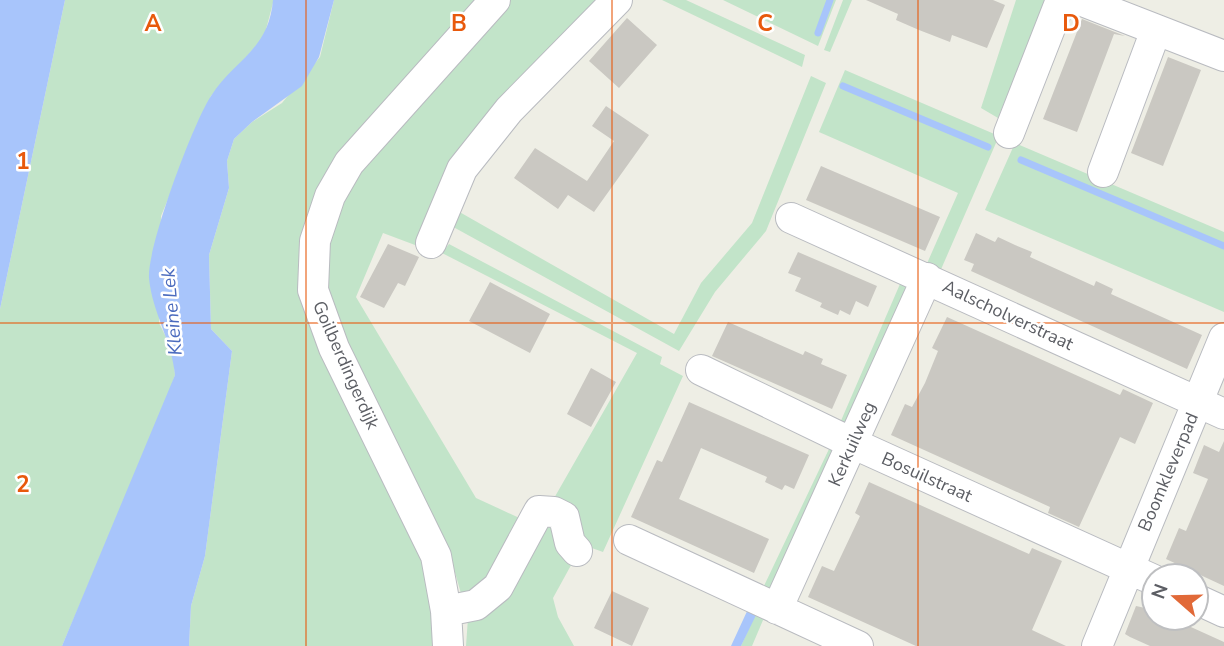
<svg xmlns="http://www.w3.org/2000/svg" width="1224" height="646" viewBox="0 0 1224 646" font-family="'Nunito Sans',sans-serif">
<rect width="100%" height="100%" fill="#eeeee5"/>
<path fill="#c2e4c9" d="M65,0H273V3L264,37L211,96L161,216L159,323L173,351L175,375L163,410L62,646H0V309Z
M334,0H486L306,239L430,561L441,646H189L191,606L205,556L232,351L211,329L209,255L229,188L227,161L234,139L252,122L282,103L320,57Z
M507,0H607L508,101L423,248L383,233L356,297L476,498L526,521L552,523L575,558L553,598L558,617L574,646H466L468,618L450,555L343,345L323,288L337,200Z
M662,0H686L805,55L802,67Z
M723,0H836L818,46Z
M843,0H852L830,52L824,50Z
M1016,0H1047L998,118L981,108Z
M845,70L999,136L939,274L925,268L958,193L819,132Z
M811,76L826,83L766,231L715,292L679,351L446,223L456,210L674,334L701,283L752,223Z
M1015,143L1224,232V312L985,210Z
M449,244L662,357L660,364L683,376L603,552L589,547L553,500L637,353L442,253Z
M903,277L914,283L849,427L840,423Z
M829,449L838,454L773,591L763,588Z
M756,612L766,613L752,646H741Z"/>
<path fill="#a8c5fb" d="M0,0H65L0,309Z
M273,0H334L319,57L302,86L252,122L234,139L227,161L229,188L209,255L211,329L232,351L205,556L191,606L189,646H62L175,375C172,341 152,312 149,278C147,247 193,123 211,96C234,60 269,50 273,0Z
M749,607L758,611L741,646H731Z"/>
<g fill="none" stroke-linecap="round" stroke-linejoin="round">
<path stroke="#a8c5fb" stroke-width="7" d="M818,33L830,0
M843,86L988,147
M1021,160L1224,246"/>
</g>
<path fill="#cac8c2" d="M866,0H993L1005,5L987,48L952,35L950,42L919,30L896,20L898,14Z
M627,18L657,45L619,88L589,61Z
M1082,19L1125,36L1114,34L1077,132L1043,119Z
M1168,57L1201,70L1163,166L1131,153Z
M606,106L649,135L594,212L568,195L558,209L514,178L535,148L587,181L614,141L592,126Z
M821,166L940,217L925,251L806,200Z
M976,233L995,242L998,237L1015,245L1032,252L1030,257L1094,286L1096,281L1113,289L1111,294L1202,335L1187,369L971,271L974,264L964,260Z
M388,244L419,257L405,286L398,283L384,308L360,297Z
M798,252L877,286L868,307L856,301L850,315L840,310L838,315L820,307L822,303L795,291L801,278L788,273Z
M490,282L550,314L530,353L469,321Z
M947,317L1120,395L1123,389L1153,403L1135,444L1120,437L1079,527L1048,513L1050,507L891,435L905,404L912,407L925,383L938,351L932,348Z
M728,322L803,355L805,351L823,359L821,364L847,375L832,409L712,356Z
M591,368L616,382L591,427L567,414Z
M689,402L809,455L794,489L785,485L782,490L765,482L767,477L701,448L679,499L769,539L754,573L631,517L657,460L662,462Z
M1224,441V586L1166,559L1179,528L1186,531L1208,479L1193,473L1204,445L1219,452Z
M869,482L1029,554L1032,548L1062,561L1032,630L1066,646H916L808,597L822,566L834,571L860,516L855,513Z
M612,591L649,608L632,646L594,628Z
M1136,606L1154,610V618H1171L1224,642V646H1150L1130,637L1125,634Z"/>
<g fill="none" stroke-linecap="round" stroke-linejoin="round">
<defs>
<path id="minor" d="M1080,0L1224,56
M1009,133L1061,0
M1103,172L1156,30
M791,218L1224,414
M431,243L462,169L509,110L617,0
M701,370L852,443L1154,580
M629,540L858,646
M1196,599L1224,612
M777,609L927,278
M446,611L476,605L498,587L539,511L554,512L564,517L570,543L577,551
M448,646L446,611L436,556L334,348L313,290L315,241L330,196L349,163L495,0
M1097,646L1224,338"/>
</defs>
<use href="#minor" stroke="#b9bbc0" stroke-width="32"/>
<use href="#minor" stroke="#fff" stroke-width="30"/>
</g>
<path fill="none" stroke="#e8590c" stroke-width="2" stroke-opacity="0.55" d="M306,0V646M612,0V646M918,0V646M0,323H1224"/>
<g text-anchor="middle" dominant-baseline="central" stroke-width="5" stroke-linejoin="round" paint-order="stroke">
<g font-size="18" fill="#5c5e64" stroke="#fff">
<text transform="translate(1008 315) rotate(25)">Aalscholverstraat</text>
<text transform="translate(346 365) rotate(66)">Goilberdingerdijk</text>
<text transform="translate(852 444) rotate(-66)">Kerkuilweg</text>
<text transform="translate(1168 472) rotate(-67)">Boomkleverpad</text>
<text transform="translate(927 477) rotate(24)">Bosuilstraat</text>
</g>
<g font-size="19" font-style="italic" fill="#4b6bbe" stroke="#fff">
<text transform="translate(172 312) rotate(-95)">Kleine Lek</text>
</g>
</g>
<g font-size="23" text-anchor="middle" font-weight="bold" fill="#e8590c" stroke="#fff" stroke-width="5" stroke-linejoin="round" paint-order="stroke">
<text x="153" y="31">A</text>
<text x="459" y="31">B</text>
<text x="765" y="31">C</text>
<text x="1071" y="31">D</text>
<text x="23" y="169">1</text>
<text x="23" y="492">2</text>
</g>
<g transform="translate(1175 597) rotate(290)"><circle r="33" fill="#ffffff" stroke="#bebfc1" stroke-width="2"/>
<path d="M0-5L12 26L0 18L-12 26Z" fill="#e16938"/>
<text y="-10" font-size="19" font-weight="bold" text-anchor="middle" fill="#5c5e64">N</text>
</g>
</svg>
